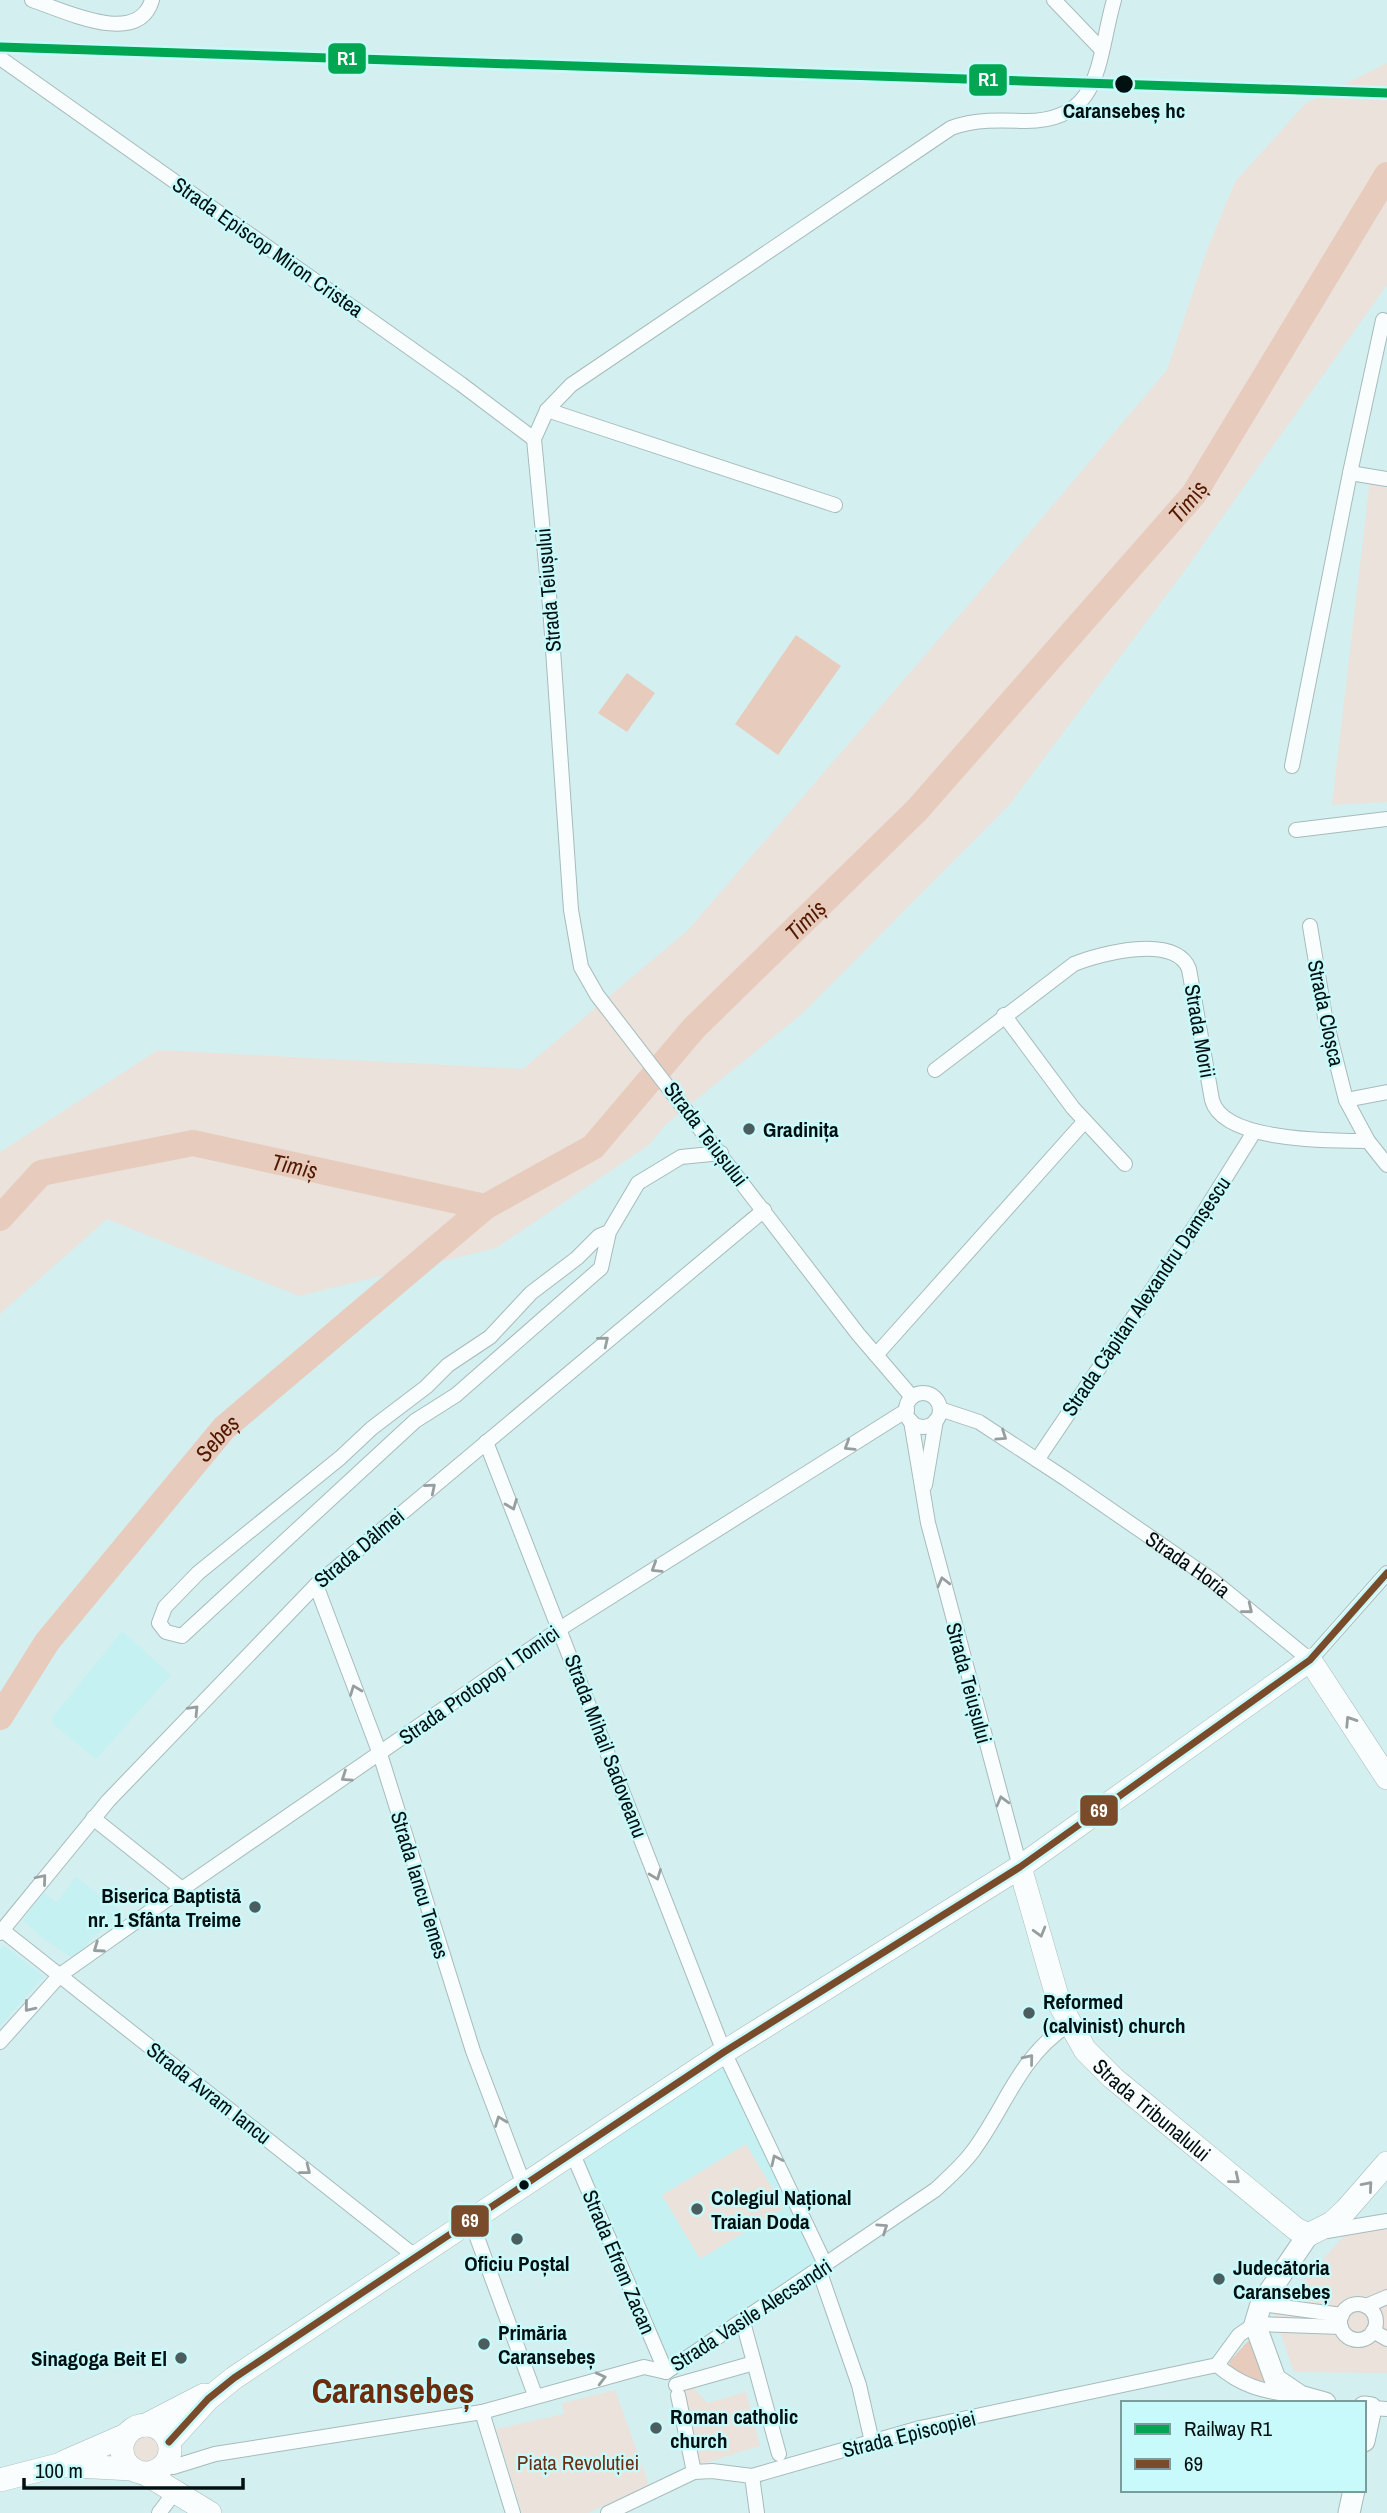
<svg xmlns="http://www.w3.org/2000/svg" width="1387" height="2513" viewBox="0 0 1387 2513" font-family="'Archivo Narrow',sans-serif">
<rect width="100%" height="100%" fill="#d4eff0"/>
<path fill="#c5f1f2" d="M122,1631L171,1675L96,1759L53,1724L52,1718Z
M76,1877L122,1912L92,1938L74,1959L41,1937L23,1920L43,1893L57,1902Z
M3,1945L44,1976L0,2026V1949Z
M724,2052L826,2266L666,2372L572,2152Z"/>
<path fill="#eae2db" d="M1387,63V285L1183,573L1009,805L803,1013L665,1125L649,1145L496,1248L299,1296L107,1219L0,1314V1152L158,1050L523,1069L688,930L976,596L1167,370L1207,250L1235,182L1305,104Z
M1370,480L1387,483V802L1332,805Z
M746,2144L784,2208L700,2259L662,2195Z
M1351,2228L1387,2230V2373L1294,2372L1274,2314Z
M692,2386L707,2403L746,2392L760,2446L698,2465L679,2390Z
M615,2390L649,2485L588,2513H522L496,2429L564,2414L562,2403Z
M133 2449a13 13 0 1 1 26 0a13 13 0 1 1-26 0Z"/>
<path fill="#e7ccbe" d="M796,635L841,666L778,755L735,724Z
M627,673L655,693L627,732L598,713Z
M1248,2341L1257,2343L1267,2376L1263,2381L1246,2380L1243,2374L1232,2372L1229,2362Z"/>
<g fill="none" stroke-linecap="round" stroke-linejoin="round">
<g stroke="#e7ccbe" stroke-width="26">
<path id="s1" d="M0,1218L41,1173L193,1143L485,1207"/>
<path id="s2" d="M0,1717L47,1642L224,1428L485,1207L593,1147L694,1028L917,810L1194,494L1387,175"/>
</g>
<defs>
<g id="street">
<path d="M32,0C63,10 138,48 152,0"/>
<path d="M1054,0L1101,49"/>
<path d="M0,58L461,384L534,439"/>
<path d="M1383,320L1350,473L1387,479"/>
<path d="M547,410L835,505"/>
<path d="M1292,766L1350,473"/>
<path d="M1296,830L1387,819"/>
<path d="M1310,926L1325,1017L1346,1100L1368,1141L1387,1165"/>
<path d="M1004,1015L1073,1108L1125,1164"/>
<path d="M935,1070L1074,964C1101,953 1175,934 1189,969L1212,1100C1223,1142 1332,1141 1368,1141"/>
<path d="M1346,1100L1387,1092"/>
<path d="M609,1232L599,1236L577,1258L531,1293L490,1337L448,1365L426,1387L372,1428L340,1458L198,1573L165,1607L159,1623L166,1632L182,1636L415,1421L456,1395L601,1268L609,1232L638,1183L681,1157L721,1153"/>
<path d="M876,1355L1084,1122"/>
<circle cx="923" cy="1410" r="17"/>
<path d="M912,1397L858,1334L597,995L581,967L571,910L550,606L534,439L547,410L571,385L951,128C975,119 1001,120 1026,121C1103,121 1097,59 1114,0"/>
<path id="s3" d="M940,1409L979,1422L1066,1479L1211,1579L1310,1660L1387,1573"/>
<path d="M911,1421L928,1523L1020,1867"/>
<path d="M486,1442L724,2052L826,2266"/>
<path d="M1037,1460L1199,1220L1254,1132"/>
<path d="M925,1485L936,1420"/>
<path d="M316,1585L380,1754L473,2051L524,2185"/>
<path d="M93,1818L182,1889"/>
<path d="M2,1930L416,2257"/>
<path d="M0,1933L108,1801L316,1585L764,1210"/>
<path d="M0,2042L60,1975L182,1889L561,1628L907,1410"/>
<path d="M572,2152L666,2372"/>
<path d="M471,2221L535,2395"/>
<path d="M1327,2231L1387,2221"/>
<path d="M819,2270L859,2385L872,2442"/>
<path d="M1261,2304L1342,2315"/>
<circle cx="1358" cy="2322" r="18"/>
<path d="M1366,2306L1387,2297"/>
<path d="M743,2322L779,2454"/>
<path d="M1373,2331L1387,2339"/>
<path d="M1217,2365L1239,2335L1255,2324L1341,2327"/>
<path d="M1217,2365C1241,2386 1264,2392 1295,2395"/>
<path d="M676,2385L754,2363"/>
<path d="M678,2395L694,2472"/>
<path d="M1371,2408L1387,2409"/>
<path d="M482,2412L513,2513"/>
<path d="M173,2467L215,2454L482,2412L644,2367L666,2372L935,2190C948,2178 962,2166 973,2151C1007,2105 1018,2058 1069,2024"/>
<path d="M752,2476L757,2513"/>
<path d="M159,2513L174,2493"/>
<path d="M608,2513L694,2472L712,2471L752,2476L920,2428L1217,2365"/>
</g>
<path id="secondary" d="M1308,2235L1261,2304L1255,2324L1275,2379L1300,2396L1325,2403
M1364,2407L1371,2408L1364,2441
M1349,2513L1354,2490"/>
<g id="primary">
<path id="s4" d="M1020,1867L1059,2003L1085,2050L1113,2078L1296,2229L1308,2235L1332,2223L1346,2210L1387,2163"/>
<circle cx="146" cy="2449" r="24"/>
<path d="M146,2425L204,2395"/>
<path d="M169,2442L208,2399L234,2378L724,2052L1020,1867L1310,1660L1387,1778"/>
<path d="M64,2462L126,2435"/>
<path d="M146,2474L210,2513"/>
<path d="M0,2480L58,2465L132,2469"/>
</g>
</defs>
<use href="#street" stroke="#a6bbbc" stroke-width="16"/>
<use href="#secondary" stroke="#a6bbbc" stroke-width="23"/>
<use href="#primary" stroke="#a6bbbc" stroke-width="24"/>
<use href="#street" stroke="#f9fdfd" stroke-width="14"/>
<use href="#secondary" stroke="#f9fdfd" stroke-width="21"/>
<use href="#primary" stroke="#f9fdfd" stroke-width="23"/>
<defs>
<path id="bus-1" d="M169,2442L208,2399L234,2378L724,2052L1020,1867L1310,1660L1387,1573"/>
</defs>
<use href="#bus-1" stroke="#c9fafb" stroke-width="12"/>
<use href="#bus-1" stroke="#7a4b2a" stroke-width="7"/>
<defs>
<path id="rail-1" d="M0,47L1387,93"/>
</defs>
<use href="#rail-1" stroke="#c9fafb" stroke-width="14"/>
<use href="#rail-1" stroke="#00a651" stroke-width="9"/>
</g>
<defs><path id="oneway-chevron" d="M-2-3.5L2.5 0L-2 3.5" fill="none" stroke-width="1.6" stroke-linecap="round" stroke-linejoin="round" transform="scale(1.75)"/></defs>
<g stroke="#969e9f">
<use href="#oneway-chevron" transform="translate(604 1341) rotate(-39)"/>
<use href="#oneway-chevron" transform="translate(1002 1436) rotate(34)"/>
<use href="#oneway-chevron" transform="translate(849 1446) rotate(148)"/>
<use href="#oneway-chevron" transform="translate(431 1488) rotate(-40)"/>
<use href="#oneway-chevron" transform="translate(512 1505) rotate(68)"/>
<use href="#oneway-chevron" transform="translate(656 1568) rotate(148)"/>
<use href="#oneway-chevron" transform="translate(943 1582) rotate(-104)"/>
<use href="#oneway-chevron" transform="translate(1248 1609) rotate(39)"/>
<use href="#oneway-chevron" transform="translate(355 1690) rotate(-111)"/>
<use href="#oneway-chevron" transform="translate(194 1710) rotate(-46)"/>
<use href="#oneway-chevron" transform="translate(1350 1721) rotate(-123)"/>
<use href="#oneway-chevron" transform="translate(346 1777) rotate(146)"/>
<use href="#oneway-chevron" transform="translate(1002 1801) rotate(-105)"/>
<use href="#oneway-chevron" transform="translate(656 1875) rotate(69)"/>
<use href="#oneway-chevron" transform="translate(42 1879) rotate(-50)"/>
<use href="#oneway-chevron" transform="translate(1040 1932) rotate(74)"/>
<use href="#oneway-chevron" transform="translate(98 1948) rotate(145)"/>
<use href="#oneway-chevron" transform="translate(29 2007) rotate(129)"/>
<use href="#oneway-chevron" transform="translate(1029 2059) rotate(-51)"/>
<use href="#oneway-chevron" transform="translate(500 2121) rotate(-111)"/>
<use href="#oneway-chevron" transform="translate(776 2160) rotate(-115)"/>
<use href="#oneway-chevron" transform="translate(306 2170) rotate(38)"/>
<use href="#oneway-chevron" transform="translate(1235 2179) rotate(39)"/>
<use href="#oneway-chevron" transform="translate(1368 2186) rotate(-49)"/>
<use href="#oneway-chevron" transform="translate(883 2228) rotate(-34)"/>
<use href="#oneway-chevron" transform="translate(601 2378) rotate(-14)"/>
</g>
<g fill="#011011" stroke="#c9fafb" stroke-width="2.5">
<circle cx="1124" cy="84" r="10"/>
<circle cx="524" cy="2185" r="6"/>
</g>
<g fill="#4b5e5f" stroke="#c9fafb" stroke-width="2.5">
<circle cx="749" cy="1129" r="7"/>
<circle cx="255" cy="1907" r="7"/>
<circle cx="1029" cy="2013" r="7"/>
<circle cx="697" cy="2209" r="7"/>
<circle cx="517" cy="2239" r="7"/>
<circle cx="1219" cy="2279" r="7"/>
<circle cx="484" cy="2344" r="7"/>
<circle cx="181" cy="2358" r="7"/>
<circle cx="656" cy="2428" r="7"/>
</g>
<g text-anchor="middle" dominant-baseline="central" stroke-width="5" stroke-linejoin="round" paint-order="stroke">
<g font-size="21" font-weight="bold" fill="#011011" stroke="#c9fafb">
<text x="1124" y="110">Caransebeș hc</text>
</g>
<g font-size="21" fill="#011011" stroke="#c9fafb">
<text transform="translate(268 247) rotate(35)">Strada Episcop Miron Cristea</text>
<text transform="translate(548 590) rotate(-95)">Strada Teiușului</text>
<text transform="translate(1326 1013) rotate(78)">Strada Cloșca</text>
<text transform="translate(1200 1031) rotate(80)">Strada Morii</text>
<text transform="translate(706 1134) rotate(53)">Strada Teiușului</text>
<text transform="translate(1146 1296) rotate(-56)">Strada Căpitan Alexandru Damșescu</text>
<text transform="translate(359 1548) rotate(-40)">Strada Dâlmei</text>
<text stroke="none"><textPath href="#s3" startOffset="294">Strada Horia</textPath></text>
<text transform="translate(969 1683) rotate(75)">Strada Teiușului</text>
<text transform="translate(479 1685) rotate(-35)">Strada Protopop I Tomici</text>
<text transform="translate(606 1746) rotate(69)">Strada Mihail Sadoveanu</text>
<text transform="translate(420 1885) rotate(73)">Strada Iancu Temes</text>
<text transform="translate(209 2093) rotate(38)">Strada Avram Iancu</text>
<text stroke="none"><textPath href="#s4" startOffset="285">Strada Tribunalului</textPath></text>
<text transform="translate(619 2262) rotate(67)">Strada Efrem Zacan</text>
<text transform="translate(751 2315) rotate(-33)">Strada Vasile Alecsandri</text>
<text transform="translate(909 2434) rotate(-14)">Strada Episcopiei</text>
</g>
<g font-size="21" font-weight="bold" fill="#011011" stroke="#c9fafb" text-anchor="start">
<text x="763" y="1129">Gradinița</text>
<text x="241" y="1895" text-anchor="end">Biserica Baptistă<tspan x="241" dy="24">nr. 1 Sfânta Treime</tspan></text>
<text x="1043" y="2001">Reformed<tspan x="1043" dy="24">(calvinist) church</tspan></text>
<text x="711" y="2197">Colegiul Național<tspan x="711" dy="24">Traian Doda</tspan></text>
<text x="517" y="2263" text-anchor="middle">Oficiu Poștal</text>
<text x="1233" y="2267">Judecătoria<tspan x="1233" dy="24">Caransebeș</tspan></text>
<text x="498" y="2332">Primăria<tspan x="498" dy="24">Caransebeș</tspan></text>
<text x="167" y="2358" text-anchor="end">Sinagoga Beit El</text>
<text x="670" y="2416">Roman catholic<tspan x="670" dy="24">church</tspan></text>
</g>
<g font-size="21" fill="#6b2f14" stroke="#c9fafb">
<text x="578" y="2462">Piața Revoluției</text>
</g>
<g font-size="23" font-style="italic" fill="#531900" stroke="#c9fafb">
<text stroke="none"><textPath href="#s2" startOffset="1710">Timiș</textPath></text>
<text stroke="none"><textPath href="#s2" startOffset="1143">Timiș</textPath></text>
<text stroke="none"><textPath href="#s1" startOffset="320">Timiș</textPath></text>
<text stroke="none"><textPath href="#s2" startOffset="354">Sebeș</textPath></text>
</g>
<g font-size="35" font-weight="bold" fill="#6c2c0e" stroke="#c9fafb">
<text x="393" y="2390">Caransebeș</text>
</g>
</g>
<g stroke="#c9fafb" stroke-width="2.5">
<rect x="327" y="42" width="40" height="33" rx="7" fill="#00a651"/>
<rect x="968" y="63" width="40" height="34" rx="7" fill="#00a651"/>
<rect x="1079" y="1794" width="40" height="33" rx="7" fill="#7a4b2a"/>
<rect x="450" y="2204" width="40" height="34" rx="7" fill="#7a4b2a"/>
</g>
<g font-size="19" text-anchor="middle" font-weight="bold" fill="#fff">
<text x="347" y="65">R1</text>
<text x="988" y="86">R1</text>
<text x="1099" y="1817">69</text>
<text x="470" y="2227">69</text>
</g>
<rect x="1121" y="2401" width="245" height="91" fill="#c9fafb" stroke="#799c9d" stroke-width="2"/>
<rect x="1135" y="2424" width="35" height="10" fill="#00a651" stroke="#799c9d" stroke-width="2"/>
<text x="1184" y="2436" font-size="21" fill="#011011">Railway R1</text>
<rect x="1135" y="2459" width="35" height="10" fill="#7a4b2a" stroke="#799c9d" stroke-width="2"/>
<text x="1184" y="2471" font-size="21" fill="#011011">69</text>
<path d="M24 2478v10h219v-10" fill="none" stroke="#011011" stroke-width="3.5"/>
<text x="35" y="2478" font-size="21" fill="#011011" stroke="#c9fafb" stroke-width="5" paint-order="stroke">100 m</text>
</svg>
